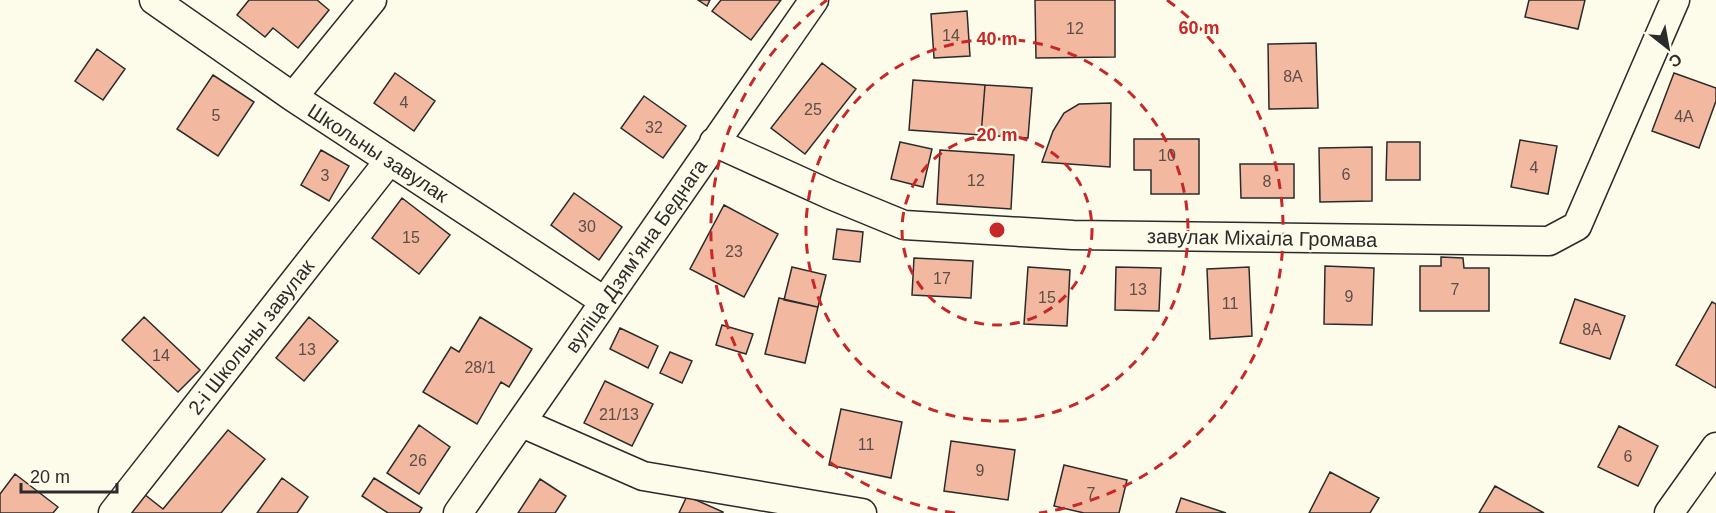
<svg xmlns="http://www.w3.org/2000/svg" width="1716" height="513" viewBox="0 0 1716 513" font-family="Helvetica,sans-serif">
<rect width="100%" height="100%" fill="#fdfbea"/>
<path fill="#f2b8a0" stroke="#2b2b2b" stroke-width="1.5" d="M249,0H317L329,10L298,48L273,28L265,37L237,15Z
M698,0H710L707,6Z
M721,0H781L751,40L712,11Z
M1035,0H1115V57L1036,58Z
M1529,0H1585L1578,29L1525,17Z
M967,11L970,56L934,58L931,14Z
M1316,43L1318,108L1269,109L1268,44Z
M97,49L125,69L103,100L75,81Z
M822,63L856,89L805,154L771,128Z
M395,73L435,101L414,131L374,103Z
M1674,73L1716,88V101L1699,148L1652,131Z
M213,75L254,102L218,156L177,129Z
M913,80L985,85L981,135L909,130Z
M985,85L1032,88L1028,138L981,135Z
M644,96L686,126L663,158L621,128Z
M1111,103L1110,167L1042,162L1053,131L1064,113L1079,104Z
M1134,139H1199V194H1151V170H1134Z
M1520,140L1557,146L1548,194L1511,187Z
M900,142L932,149L923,187L891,179Z
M1387,142H1420V180H1386Z
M1372,147V201L1320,202L1319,148Z
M321,150L349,166L329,201L301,185Z
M940,150L1014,155L1011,209L937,204Z
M1240,164H1294V198H1241Z
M574,193L622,227L599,260L551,225Z
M402,198L450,235L419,274L372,238Z
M724,205L778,234L744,297L690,269Z
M837,229L863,232L860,262L833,259Z
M1441,257L1463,258L1464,268H1489V311H1420V266H1441Z
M914,258L973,261L971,298L912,295Z
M1325,266L1374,268L1372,325L1324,324Z
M792,267L826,275L818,307L784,300Z
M1028,267L1070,270L1067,326L1024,324Z
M1116,267L1161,268L1159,311L1115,310Z
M1249,267L1252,336L1210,339L1207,269Z
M779,298L818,307L805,363L765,354Z
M1575,299L1625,316L1610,359L1560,343Z
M1712,302L1716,304V388L1676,365Z
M144,317L200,370L178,392L122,340Z
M309,317L338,341L304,381L276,358Z
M480,317L532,349L509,387L501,382L477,424L423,392L451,347L459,352Z
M722,325L753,334L746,354L716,345Z
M620,328L658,346L648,368L610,349Z
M670,352L692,361L682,383L660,373Z
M605,381L653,404L632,446L584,423Z
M841,409L902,422L891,478L829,465Z
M419,425L450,447L419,494L387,473Z
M1619,426L1658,446L1638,486L1598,467Z
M228,430L265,459L221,513H129L144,494L163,509Z
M951,441L1015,450L1008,500L944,491Z
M1064,465L1127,480L1119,513H1084L1054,506Z
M1330,472L1379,498L1370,513H1309Z
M15,474L58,507L53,513H0V494Z
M282,478L308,497L297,513H257Z
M374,478L422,508L419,513H388L362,496Z
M540,479L566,496L555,513H518Z
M1495,486L1544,513H1479Z
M687,496L723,512V513H679Z
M1181,498L1226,513H1176Z"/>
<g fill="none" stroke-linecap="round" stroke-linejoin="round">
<defs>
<path id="street" d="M154,0L293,97L604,301
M293,97L372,0
M714,142L831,195L904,225L1073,235L1549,241L1577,226L1675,0
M522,423L643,476L862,513
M113,513L389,161
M458,513L814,0
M1669,513L1716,447"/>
</defs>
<use href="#street" stroke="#2b2b2b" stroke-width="31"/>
<use href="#street" stroke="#fdfbea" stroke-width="28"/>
</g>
<g fill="none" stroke="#c62828" stroke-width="3" stroke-dasharray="10 8">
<circle cx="997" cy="230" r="95"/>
<circle cx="997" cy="230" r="191"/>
<path d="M955 513A286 286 0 0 1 827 0M1167 0A286 286 0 0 1 1039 513"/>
</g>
<g text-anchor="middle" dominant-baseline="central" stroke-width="4.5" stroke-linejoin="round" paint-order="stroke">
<g font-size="16" fill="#5d4e48">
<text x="1075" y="28">12</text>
<text x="951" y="35">14</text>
<text x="1293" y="76">8А</text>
<text x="404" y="102">4</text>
<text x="813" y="109">25</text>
<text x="216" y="115">5</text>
<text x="1684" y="116">4А</text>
<text x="654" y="127">32</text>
<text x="1167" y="155">10</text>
<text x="1534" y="167">4</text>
<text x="1346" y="174">6</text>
<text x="325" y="175">3</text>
<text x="976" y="180">12</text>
<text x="1267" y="181">8</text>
<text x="587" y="226">30</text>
<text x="411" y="237">15</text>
<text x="734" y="251">23</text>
<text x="942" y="278">17</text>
<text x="1138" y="289">13</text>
<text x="1455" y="289">7</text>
<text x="1349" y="296">9</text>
<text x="1047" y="297">15</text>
<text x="1230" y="303">11</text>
<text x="1592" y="329">8А</text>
<text x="307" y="349">13</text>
<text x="161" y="355">14</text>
<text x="480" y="367">28/1</text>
<text x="619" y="414">21/13</text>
<text x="866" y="444">11</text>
<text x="1628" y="456">6</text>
<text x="418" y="460">26</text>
<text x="980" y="470">9</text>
<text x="1091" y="493">7</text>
</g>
<g font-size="20" fill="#2b2b2b" stroke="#fdfbea">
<text transform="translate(378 153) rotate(33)">Школьны завулак</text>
<text transform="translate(1262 238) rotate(1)">завулак Міхаіла Громава</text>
<text transform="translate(636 256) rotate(-55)">вуліца Дзямʼяна Беднага</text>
<text transform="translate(251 337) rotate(-52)">2-і Школьны завулак</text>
</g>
</g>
<circle cx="997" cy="230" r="9" fill="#c62828" stroke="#fdfbea" stroke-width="3"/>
<g font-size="18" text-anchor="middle" font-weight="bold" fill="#c62828" stroke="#fdfbea" stroke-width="4.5" stroke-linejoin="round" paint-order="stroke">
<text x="1199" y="34">60 m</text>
<text x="997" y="45">40 m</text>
<text x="997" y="141">20 m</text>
</g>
<g transform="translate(1668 48) rotate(149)" stroke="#fdfbea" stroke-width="4.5" paint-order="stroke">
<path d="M0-4.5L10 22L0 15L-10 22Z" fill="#2b2b2b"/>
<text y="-9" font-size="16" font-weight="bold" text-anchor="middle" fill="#2b2b2b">С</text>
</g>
<path d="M21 483v9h96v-9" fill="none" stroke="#2b2b2b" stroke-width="3"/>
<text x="30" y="483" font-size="18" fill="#2b2b2b" stroke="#fdfbea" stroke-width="4.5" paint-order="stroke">20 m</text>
</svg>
